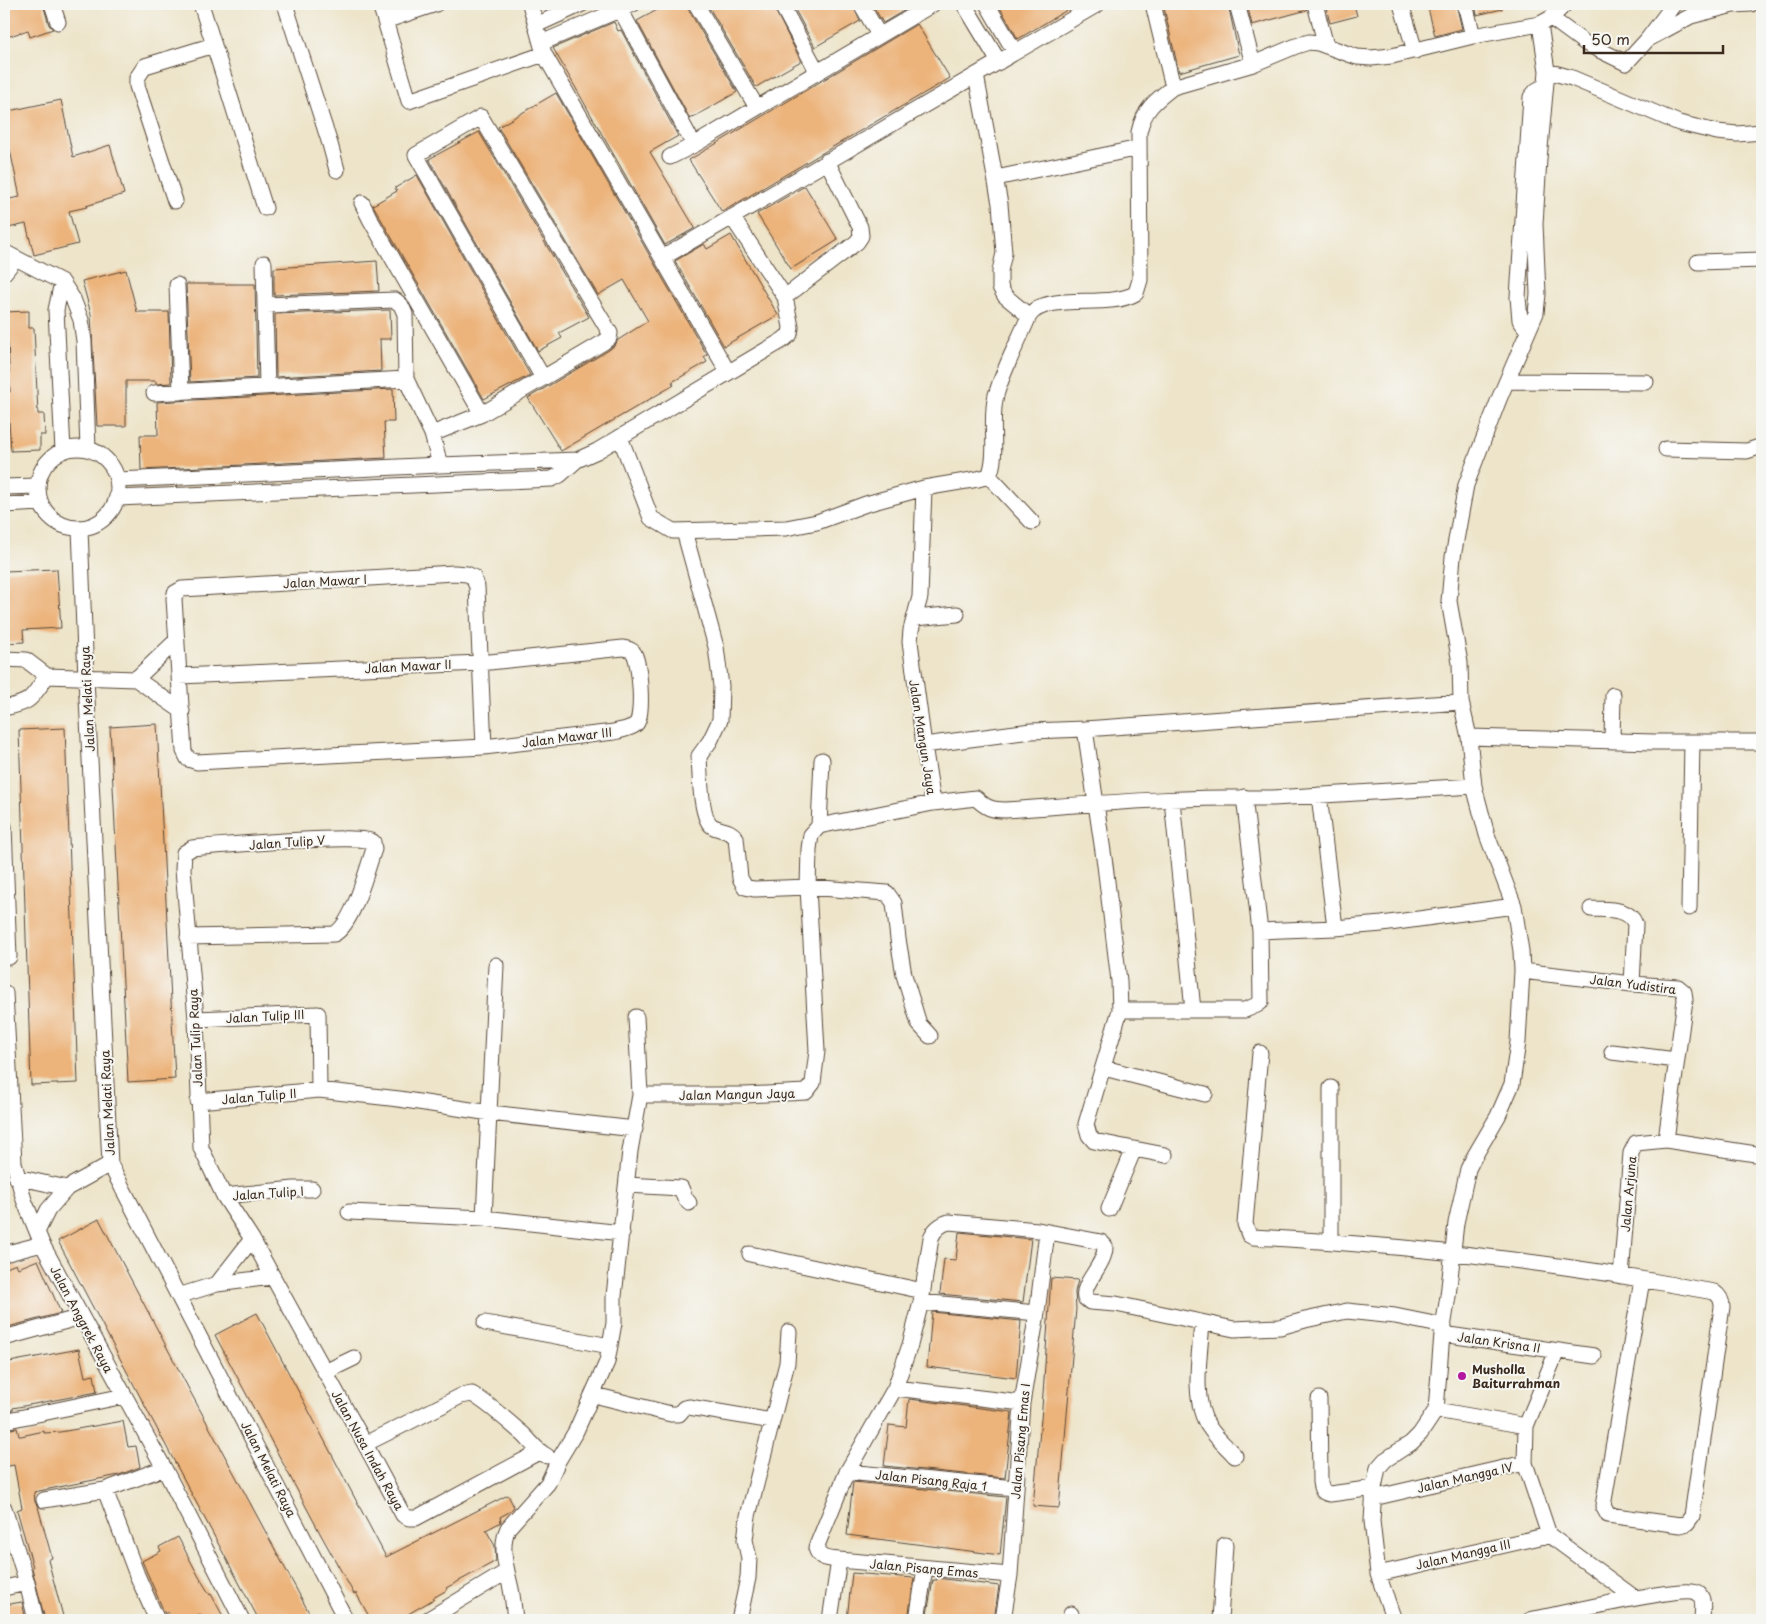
<svg xmlns="http://www.w3.org/2000/svg" width="1766" height="1624" viewBox="0 0 1766 1624" font-family="'Playpen Sans',sans-serif">
<rect width="100%" height="100%" fill="#f6f6f2"/>
<filter id="ink" filterUnits="userSpaceOnUse"><feTurbulence type="fractalNoise" baseFrequency=".02" numOctaves="2"/><feDisplacementMap in="SourceGraphic" scale="10" xChannelSelector="R" yChannelSelector="G"/><feConvolveMatrix kernelMatrix="1 2 1 2 8 2 1 2 1" color-interpolation-filters="sRGB"/></filter>
<filter id="wash" filterUnits="userSpaceOnUse"><feTurbulence type="fractalNoise" baseFrequency=".0096" numOctaves="4" result="noise"/><feDisplacementMap in="SourceGraphic" scale="20" xChannelSelector="R" yChannelSelector="G"/><feGaussianBlur stdDeviation="1.12" result="paint"/><feColorMatrix in="noise" values="0 0 0 0 0 0 0 0 0 0 0 0 0 0 0 0 0 1.4 0 .05"/><feComposite in="paint" operator="in"/></filter>
<g filter="url(#wash)">
<rect width="100%" height="100%" fill="#ede4c9"/>
<g id="blocks">
<path fill="#ecb37a" d="M4,4H43L49,25L53,29L30,37L28,30L4,38Z
M656,4H687L688,9L737,92L690,119L637,21L659,9Z
M707,4H772L801,61L756,87Z
M792,4H852L860,21L815,47Z
M872,4H904L907,9L883,23Z
M998,4H1077L1018,39Z
M1163,4H1228L1239,55L1179,72Z
M1247,4H1306L1307,10L1252,25Z
M1325,4H1354L1357,16L1330,23Z
M1427,4H1456L1462,29L1435,36Z
M1475,4H1501L1502,9L1477,15Z
M614,22L618,31L621,30L678,136L650,152L695,228L665,245L553,48Z
M917,24L950,78L722,212L689,160Z
M556,93L707,355L704,357L707,362L672,382L674,385L561,451L528,398L609,350L615,345L618,340L648,321L624,280L598,295L498,127Z
M61,100L73,157L110,145L124,194L86,206L87,207L69,211L78,244L34,255L26,224L4,229V200L20,197L9,145H7L4,129V112Z
M479,132L589,317L559,333L562,338L538,351L429,159Z
M417,175L530,375L484,399L373,205L397,191L395,188Z
M805,186L838,240L791,269L757,214Z
M731,235L778,315L724,346L675,261L704,244L707,249Z
M377,261L379,291L274,295V268Z
M126,270L137,312H169L171,383L156,384V381H126V426H97L91,314L82,281Z
M186,284H255L257,378L190,382Z
M390,310L391,339H380L381,371L276,377L275,314Z
M29,311V328H34L38,414H44L45,435H40V450L11,451L7,392H10L8,342H6L4,312Z
M393,389L394,422H384L386,458L141,470L140,435H158L157,402Z
M57,569L61,628L23,630L24,642L4,643V571Z
M157,724L175,1079L128,1082L110,727Z
M65,728L78,1083L31,1085L19,730Z
M99,1219L192,1395L313,1620H259L164,1442L58,1241Z
M959,1232L1031,1239L1023,1302L940,1294L944,1259L956,1260Z
M38,1260L61,1313L4,1328V1269L16,1264L18,1268Z
M1051,1278L1078,1280L1075,1292L1076,1309L1059,1508L1033,1506L1042,1408Z
M932,1312L1021,1321L1016,1378L927,1367Z
M257,1313L386,1557L508,1495L514,1507L509,1512L500,1517L501,1522L486,1530L495,1546L496,1561L446,1588L447,1590L433,1598L434,1599L398,1620H371L356,1593L354,1594L321,1535L215,1335Z
M79,1349L85,1377L94,1375L97,1392L13,1408V1410L4,1411V1363Z
M909,1399L1012,1412L1005,1478L884,1466L889,1425L906,1427Z
M123,1421L128,1447L136,1446L140,1467L119,1475L34,1492L35,1502L38,1507L52,1558L48,1560L64,1620H45L32,1568L33,1567L17,1510L22,1508L14,1465L4,1467V1430L17,1428L19,1436H21L44,1431V1433L60,1432Z
M853,1482L1006,1497L1000,1555L847,1535Z
M178,1537L199,1577L210,1595L211,1594L225,1620H204L200,1614L189,1620H172L168,1612L165,1614L142,1561L161,1551L159,1547Z
M852,1573L914,1578L908,1620H847Z
M937,1578L999,1586L994,1620H926L933,1580H937Z
M22,1602L26,1620H4V1605Z"/>
</g>
</g>
<g filter="url(#ink)">
<use href="#blocks" fill-opacity="0" stroke="#564638" stroke-width="1"/>
<g fill="none" stroke-linecap="round" stroke-linejoin="round">
<defs>
<path id="minor" d="M52,4L58,22
M201,4L265,208
M285,4L330,144L337,170
M380,4L409,101L544,54
M530,4L544,54L728,372
M696,4L756,106
M781,4L817,71
M861,4L879,35
M964,4L999,62
M987,4L1015,52
M1153,4L1173,87L1253,64L1296,46L1309,42L1318,43L1357,57L1371,58L1392,56L1473,36L1540,24L1551,18L1565,4
M1237,4L1253,64
M1315,4L1326,46
M1401,4L1415,51
M1465,4L1473,36
M620,9L694,145
M1551,18L1585,43L1626,63L1647,40L1674,4
M385,21L436,4
M536,25L582,4
M1650,38L1691,16L1733,5L1751,4
M541,43L633,4
M1547,71L1572,78L1679,123L1717,132L1737,134L1762,132
M976,75L1000,204L1004,253L1000,271V287L1005,296L1029,316
M670,157L694,145L933,4
M996,178L1139,148
M175,201L137,86V78L145,66L214,45
M362,203L370,219L482,414
M4,252L62,282L73,299L81,320L84,341L88,449
M662,258L1098,4
M1698,262L1762,260
M264,263L267,387
M4,273L16,258
M62,282L56,310L63,451
M177,285L181,392
M785,297L857,242L861,236L860,227L827,161
M266,305L395,300L401,305L405,314L406,379
M1528,331L1520,320L1518,297L1531,97L1537,90L1545,86
M1507,381L1646,382
M154,393L406,379L432,434L482,414L604,342L609,338L610,333L481,117L416,155L543,378
M432,434L440,465
M620,437L651,518L673,531L786,528L817,522L866,504L924,488L978,479L989,476C999,453 989,421 996,395C1004,368 1018,342 1029,316C1046,291 1109,310 1136,293L1140,280L1139,132C1144,109 1155,101 1173,87
M38 488a40 40 0 1 1 80 0a40 40 0 1 1-80 0Z
M1666,449L1747,451L1762,446
M989,476L1032,522
M118,480L440,465L577,460
M4,487L38,486
M118,498L552,479L560,475L577,460L597,451L783,340L790,334L791,327L785,297L732,217
M4,505L41,503
M80,529L86,678L110,1164L346,1620
M684,531L716,647L721,686L720,720L710,741L699,756C700,770 700,818 712,826C720,831 730,829 736,838L740,878L745,887L754,889L808,887L887,893L894,903L898,939L904,975L919,1024L930,1036
M915,618L957,614
M4,659L26,660L47,676L136,679L182,711
M179,676L480,663L623,648C627,649 631,649 633,652C640,661 644,716 636,724C631,729 621,730 614,732L484,747L197,762L188,759L184,751L174,599L175,593L182,589L454,573L467,574L473,577L477,587L484,747
M136,679L177,640
M4,708C33,702 30,699 47,676
M1085,729L1105,865L1119,981L1120,1010L1086,1124L1089,1135L1094,1141L1134,1149L1109,1209
M1469,737L1654,742H1762
M1612,740L1613,695
M924,745L1031,731L1085,729L1461,702
M1319,795L1335,928
M1172,800L1193,1010
M933,803L976,798C986,808 992,810 1005,810C1094,804 1184,796 1273,798L1474,786
M4,826L9,957
M819,826L822,760
M1689,908L1692,742
M1591,909C1606,910 1629,907 1635,924L1632,984
M1260,931L1335,928L1382,924L1514,906
M188,937L334,934C353,925 367,869 374,849L373,842C363,833 216,846 192,848L184,853L183,869L196,1019L201,1148L224,1196L252,1239L365,1444L403,1515L409,1518H416L539,1452
M1522,971L1632,984L1678,987L1684,992L1685,1000L1666,1140
M5,993L14,1163L24,1200L42,1244L164,1468L242,1620
M1120,1010H1245L1257,1005L1261,1002L1260,931L1244,797
M636,1017L640,1095
M196,1019L318,1014L319,1090
M1612,1052L1676,1060
M1260,1053L1245,1224L1249,1235L1253,1237C1371,1243 1489,1255 1606,1273C1642,1279 1678,1286 1714,1292C1720,1296 1722,1300 1722,1307L1692,1516L1687,1523L1680,1525L1608,1515L1603,1506L1642,1280
M1104,1068L1205,1094
M198,1101L319,1090L399,1099L490,1113L635,1129
M1134,1149L1165,1155
M16,1177L67,1188
M627,1185L681,1188L685,1198L689,1203
M224,1196L294,1189H312
M349,1212L484,1218L622,1233
M484,1218L496,965
M37,1232L48,1210L67,1188L110,1164
M1331,1241V1088
M4,1254L42,1244
M750,1254L923,1291
M1621,1276L1631,1153L1636,1143L1666,1140L1762,1155
M217,1284L252,1239
M178,1296L217,1284L272,1277
M921,1302L1037,1313
M485,1323L610,1346
M1202,1323C1200,1353 1191,1401 1209,1427C1216,1438 1227,1447 1235,1456
M1442,1334L1594,1356
M4,1338L81,1317
M1557,1351L1526,1426L1525,1463L1549,1535L1635,1598
M325,1372L354,1358
M895,1388L1022,1403
M594,1395L671,1414H679L684,1408L689,1407L772,1421
M1319,1399L1320,1482C1321,1489 1322,1493 1330,1494L1374,1488
M1436,1410L1526,1426
M4,1421L124,1396
M365,1444L461,1396L472,1394C491,1405 507,1421 524,1435C532,1443 537,1451 547,1456
M847,1472L1015,1488
M105,1490L137,1575L157,1620
M1373,1498L1525,1463
M44,1500L105,1490L164,1468
M4,1508L27,1583L36,1620
M1378,1574L1549,1535
M1010,1575L839,1560C828,1559 819,1559 816,1548L847,1472L895,1388L910,1345L921,1302L931,1238C934,1230 941,1224 949,1222L1038,1230L1101,1242L1105,1246C1106,1265 1081,1283 1085,1298L1090,1302L1116,1304L1234,1329L1280,1327L1305,1320L1347,1311L1395,1316L1444,1326
M4,1588L27,1583
M427,1620L506,1572
M515,1620C514,1610 513,1599 511,1589C507,1570 499,1547 508,1528L548,1483L558,1461L576,1431L607,1362L614,1323V1296L630,1151L640,1095H745L806,1092L813,1083L817,1051L808,887L809,849L811,835L819,826L933,803L924,745L910,642L911,630L920,597L924,488
M739,1620L748,1578L749,1558L745,1540L748,1516L787,1363L789,1332
M830,1620L839,1560
M917,1620L925,1568
M1003,1620L1010,1575L1022,1403L1037,1313L1047,1232
M1070,1620L1071,1614
M1220,1620L1225,1545
M1394,1620L1378,1574L1372,1521L1374,1488L1378,1468L1385,1460L1411,1443L1420,1434L1436,1410L1442,1334L1448,1296L1456,1223L1468,1169L1474,1157L1498,1116L1512,1084L1518,1042L1522,971L1521,951L1514,906L1487,835L1474,786L1469,737L1461,702L1460,663L1449,601L1453,557L1466,485L1499,399L1536,313L1538,294L1535,224L1539,159L1547,71L1540,24
M1530,1620C1553,1616 1688,1583 1699,1594C1705,1600 1702,1613 1702,1620"/>
</defs>
<use href="#minor" stroke="#564638" stroke-width="17"/>
<use href="#minor" stroke="#fff" stroke-width="15"/>
</g>
</g>
<circle fill="#b5179e" stroke="#f6f6f2" stroke-width="2" cx="1462" cy="1376" r="5"/>
<g text-anchor="middle" dominant-baseline="central" stroke-width="4" stroke-linejoin="round" paint-order="stroke">
<g font-size="12" fill="#3b2a1e" stroke="#f6f6f2">
<text transform="translate(325 581) rotate(-3)">Jalan Mawar I</text>
<text transform="translate(408 666) rotate(-3)">Jalan Mawar II</text>
<text transform="translate(87 699) rotate(-93)">Jalan Melati Raya</text>
<text transform="translate(567 737) rotate(-7)">Jalan Mawar III</text>
<text transform="translate(923 737) rotate(81)">Jalan Mangun Jaya</text>
<text transform="translate(287 842) rotate(-4)">Jalan Tulip V</text>
<text transform="translate(1633 984) rotate(7)">Jalan Yudistira</text>
<text transform="translate(265 1016) rotate(-3)">Jalan Tulip III</text>
<text transform="translate(195 1038) rotate(-93)">Jalan Tulip Raya</text>
<text transform="translate(737 1094) rotate(-1)">Jalan Mangun Jaya</text>
<text transform="translate(259 1096) rotate(-5)">Jalan Tulip II</text>
<text transform="translate(107 1103) rotate(-93)">Jalan Melati Raya</text>
<text transform="translate(268 1193) rotate(-4)">Jalan Tulip I</text>
<text transform="translate(1628 1194) rotate(-85)">Jalan Arjuna</text>
<text transform="translate(82 1319) rotate(62)">Jalan Anggrek Raya</text>
<text transform="translate(1499 1342) rotate(8)">Jalan Krisna II</text>
<text transform="translate(1020 1441) rotate(-85)">Jalan Pisang Emas I</text>
<text transform="translate(368 1450) rotate(61)">Jalan Nusa Indah Raya</text>
<text transform="translate(269 1469) rotate(63)">Jalan Melati Raya</text>
<text transform="translate(1465 1477) rotate(-13)">Jalan Mangga IV</text>
<text transform="translate(931 1480) rotate(6)">Jalan Pisang Raja 1</text>
<text transform="translate(1463 1554) rotate(-13)">Jalan Mangga III</text>
<text transform="translate(924 1568) rotate(5)">Jalan Pisang Emas</text>
</g>
<g font-size="12" font-weight="bold" fill="#3b2a1e" stroke="#f6f6f2" text-anchor="start">
<text x="1472" y="1369">Musholla<tspan x="1472" dy="14">Baiturrahman</tspan></text>
</g>
</g>
<rect width="1766" height="1624" fill="none" stroke="#f6f6f2" stroke-width="20"/>
<path d="M1584 45v8h139v-8" fill="none" stroke="#3b2a1e" stroke-width="2.5"/>
<text x="1591" y="45" font-size="15" fill="#3b2a1e" stroke="#f6f6f2" stroke-width="4" paint-order="stroke">50 m</text>
</svg>
